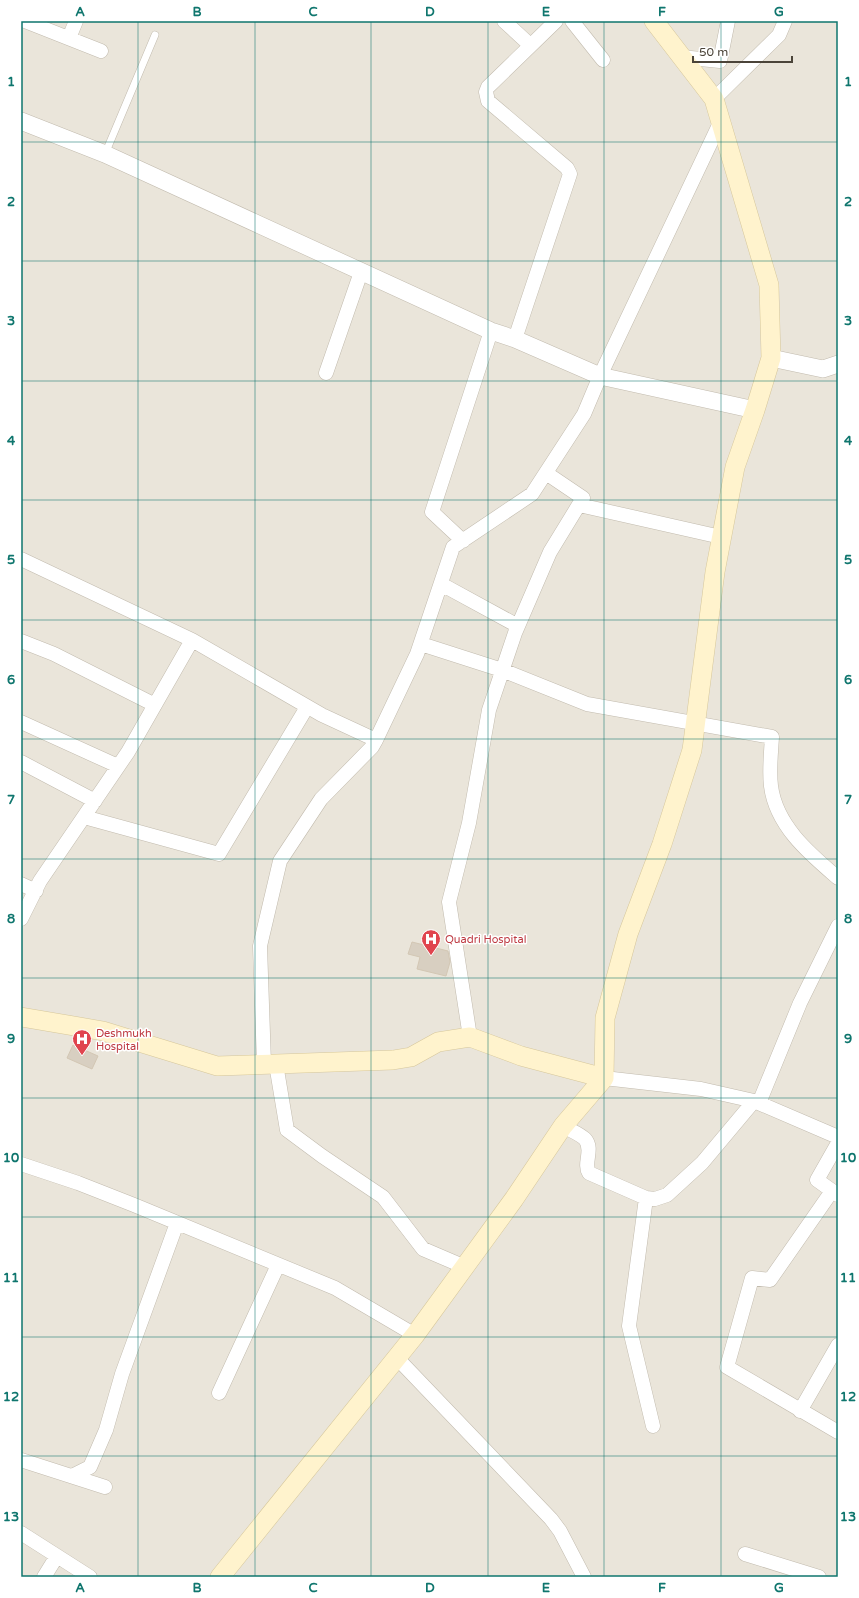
<svg xmlns="http://www.w3.org/2000/svg" width="859" height="1598" viewBox="0 0 859 1598" font-family="'Varela Round',sans-serif">
<rect width="100%" height="100%" fill="#f6f3ec"/>
<path fill="#eae5da" d="M21,21H838V1577H21Z"/>
<path fill="#d8cfc1" stroke="#d3c7b4" d="M412,942L448,951L450,962L446,976L417,969L420,957L408,954Z
M73,1045L98,1056L92,1069L67,1058Z"/>
<g fill="none" stroke-linecap="round" stroke-linejoin="round">
<defs>
<path id="service" d="M105,154L155,35"/>
<path id="minor" d="M25,21L101,51
M504,21L530,45
M572,21L603,60
M69,38L76,21
M681,57L720,61L728,21
M714,99L779,35L785,21
M515,339L570,174L567,168L488,101L486,92L488,87L556,21
M326,373L361,272
M579,505L721,537
M463,541L432,512L491,331
M21,559L192,640L128,752L40,881L21,919
M441,584L518,626
M192,640L322,715L376,740
M21,641L54,654L155,705
M421,644L502,670L587,704L772,737C771,753 769,771 771,786C776,826 810,854 838,878
M21,722L118,766
M21,762L95,801
M84,817L219,854L307,707
M21,884L36,891
M470,1037L449,902L469,823L489,710L515,633L550,552L583,498L546,473
M264,1064L260,946L280,861L321,799L372,747L376,740L417,654L453,547L532,494L584,414L600,376L720,123
M276,1064L287,1130L322,1156L383,1197L423,1249L465,1267
M604,1078L701,1089L754,1101L838,1137
M759,1103L800,1003L838,926
M563,1126C570,1130 580,1134 585,1139C594,1149 583,1163 589,1173L646,1198L655,1199L667,1195L702,1163L754,1101
M838,1143L817,1180L838,1195
M21,1164L78,1183L134,1205L335,1288L415,1335
M832,1191L770,1280L752,1278L727,1367L838,1432
M646,1198L629,1326L653,1426
M397,1358L551,1519L560,1531L584,1577
M219,1393L278,1265
M800,1411L838,1345
M21,1460L105,1487
M72,1476L90,1467L106,1430L122,1374L177,1223
M21,1533L90,1577
M745,1554L819,1577
M44,1577L57,1556"/>
<path id="tertiary" d="M21,121L105,154L491,331L515,339L600,376L755,410
M771,358L823,369L838,364"/>
<path id="secondary" d="M21,1017L103,1031L217,1066L393,1060L411,1057L438,1042L470,1037L521,1056L604,1078
M220,1577L415,1335L514,1199L563,1126L604,1078L605,1018L628,934L662,844L692,750L715,572L735,467L755,410L771,358L769,285L714,99L654,21"/>
</defs>
<use href="#service" stroke="#c2bbae" stroke-width="8"/>
<use href="#minor" stroke="#c2bbae" stroke-width="15"/>
<use href="#tertiary" stroke="#c2bbae" stroke-width="18"/>
<use href="#secondary" stroke="#d6c79b" stroke-width="20"/>
<use href="#service" stroke="#fff" stroke-width="7"/>
<use href="#minor" stroke="#fff" stroke-width="14"/>
<use href="#tertiary" stroke="#fff" stroke-width="17"/>
<use href="#secondary" stroke="#fff3cd" stroke-width="19"/>
</g>
<path fill="none" stroke="#0f766e" stroke-width="1" stroke-opacity="0.55" d="M138,21V1577M255,21V1577M371,21V1577M488,21V1577M604,21V1577M721,21V1577M21,142H838M21,261H838M21,381H838M21,500H838M21,620H838M21,739H838M21,859H838M21,978H838M21,1098H838M21,1217H838M21,1337H838M21,1456H838"/>
<defs>
<symbol id="hospital-pin" viewBox="-11 -11 22 30"><path d="M0 17L-7.5 6A9.5 9.5 0 1 1 7.5 6Z" fill="#e0444e" stroke="#fff"/><path d="M-5-5h3v3.5h4V-5h3V5h-3V1.5h-4V5h-3Z" fill="#fff"/></symbol>
</defs>
<g fill-rule="evenodd">
<use href="#hospital-pin" x="420" y="928" width="22" height="30"/>
<use href="#hospital-pin" x="71" y="1028" width="22" height="30"/>
</g>
<g text-anchor="middle" dominant-baseline="central" stroke-width="3" stroke-linejoin="round" paint-order="stroke">
<g font-size="11" fill="#be3a42" stroke="#fff" text-anchor="start">
<text x="445" y="939">Quadri Hospital</text>
<text x="96" y="1033">Deshmukh<tspan x="96" dy="13">Hospital</tspan></text>
</g>
</g>
<rect width="859" height="1598" fill="none" stroke="#ffffff" stroke-width="44"/>
<path d="M693 56v6h99v-6" fill="none" stroke="#4b4439" stroke-width="2"/>
<text x="699" y="56" font-size="12" fill="#4b4439" stroke="#ffffff" stroke-width="3" paint-order="stroke">50 m</text>
<rect x="22" y="22" width="815" height="1554" fill="none" stroke="#0f766e" stroke-width="1.5"/>
<g font-size="13" text-anchor="middle" font-weight="bold" fill="#0f766e">
<text x="80" y="16">A</text>
<text x="197" y="16">B</text>
<text x="313" y="16">C</text>
<text x="430" y="16">D</text>
<text x="546" y="16">E</text>
<text x="662" y="16">F</text>
<text x="779" y="16">G</text>
<text x="11" y="86">1</text>
<text x="848" y="86">1</text>
<text x="11" y="206">2</text>
<text x="848" y="206">2</text>
<text x="11" y="325">3</text>
<text x="848" y="325">3</text>
<text x="11" y="445">4</text>
<text x="848" y="445">4</text>
<text x="11" y="564">5</text>
<text x="848" y="564">5</text>
<text x="11" y="684">6</text>
<text x="848" y="684">6</text>
<text x="11" y="804">7</text>
<text x="848" y="804">7</text>
<text x="11" y="923">8</text>
<text x="848" y="923">8</text>
<text x="11" y="1043">9</text>
<text x="848" y="1043">9</text>
<text x="11" y="1162">10</text>
<text x="848" y="1162">10</text>
<text x="11" y="1282">11</text>
<text x="848" y="1282">11</text>
<text x="11" y="1401">12</text>
<text x="848" y="1401">12</text>
<text x="11" y="1521">13</text>
<text x="848" y="1521">13</text>
<text x="80" y="1592">A</text>
<text x="197" y="1592">B</text>
<text x="313" y="1592">C</text>
<text x="430" y="1592">D</text>
<text x="546" y="1592">E</text>
<text x="662" y="1592">F</text>
<text x="779" y="1592">G</text>
</g>
</svg>
